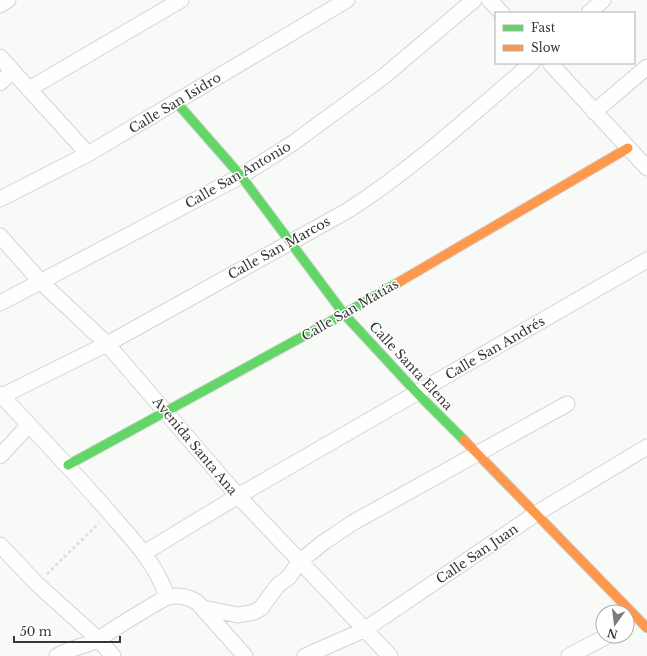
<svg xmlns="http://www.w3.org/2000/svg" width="647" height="656" viewBox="0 0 647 656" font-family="'Libre Baskerville',serif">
<rect width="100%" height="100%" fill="#f7faf6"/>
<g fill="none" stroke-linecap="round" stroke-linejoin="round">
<defs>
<path id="street" d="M489,0L502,13
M0,5L8,0
M589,13L603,0
M0,57L88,154
M550,63L647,168
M0,83L12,71
M29,89L181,0
M594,112L647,67
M0,199L88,154L347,0
M0,236L41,282L107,344L238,496L390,656
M0,303L241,176L293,143L383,77L474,0
M0,394C36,432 72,470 107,510C130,537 156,562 167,597C179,595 186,596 197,602L245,656
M2,396L107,344L347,211C413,169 472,114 532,63
M0,456L29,425
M0,545L37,584L98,639L113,656
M144,553L238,496L647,260
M203,608L238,615L254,612L261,608L278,585L289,577L299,562L324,542L354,522L567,404
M57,656C71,647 88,646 99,639C121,624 144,610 167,597
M305,656L364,630L537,513L647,447
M569,656L607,636"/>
<path id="fast" d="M177,103L241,176L344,314L417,393L464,440
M68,465L344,314L399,282"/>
<path id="slow" d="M399,282L628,148
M464,440L647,628"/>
</defs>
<use href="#street" stroke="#d2d5d2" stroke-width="17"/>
<use href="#fast" stroke="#d2d5d2" stroke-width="11"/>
<use href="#slow" stroke="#d2d5d2" stroke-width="11"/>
<path stroke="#dbdbdb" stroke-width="2.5" stroke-dasharray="3 3" stroke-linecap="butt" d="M47,574L99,523"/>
<use href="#street" stroke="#fefefe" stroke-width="15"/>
<use href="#fast" stroke="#63d668" stroke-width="9"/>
<use href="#slow" stroke="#ff974d" stroke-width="9"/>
</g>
<g text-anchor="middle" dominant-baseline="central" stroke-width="3" stroke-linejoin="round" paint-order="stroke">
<g font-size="13" fill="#363835" stroke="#fff">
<text transform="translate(175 103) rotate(-31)">Calle San Isidro</text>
<text transform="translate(238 175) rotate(-30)">Calle San Antonio</text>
<text transform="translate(279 248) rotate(-29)">Calle San Marcos</text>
<text transform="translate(350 310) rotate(-30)">Calle San Matías</text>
<text transform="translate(495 348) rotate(-30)">Calle San Andrés</text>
<text transform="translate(411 366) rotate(47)">Calle Santa Elena</text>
<text transform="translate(195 446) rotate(50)">Avenida Santa Ana</text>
<text transform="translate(477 554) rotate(-34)">Calle San Juan</text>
</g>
</g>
<rect x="495" y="12" width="140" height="52" fill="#ffffff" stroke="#afafae"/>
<rect x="503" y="25" width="20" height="6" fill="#63d668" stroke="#afafae"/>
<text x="531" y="32" font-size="12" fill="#363835">Fast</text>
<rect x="503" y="45" width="20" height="6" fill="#ff974d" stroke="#afafae"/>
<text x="531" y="52" font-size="12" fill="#363835">Slow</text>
<g transform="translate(615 624) rotate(194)"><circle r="19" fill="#ffffff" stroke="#afafae"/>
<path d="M0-3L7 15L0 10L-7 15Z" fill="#7a7c79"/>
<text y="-6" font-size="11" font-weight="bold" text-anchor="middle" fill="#363835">N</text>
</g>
<path d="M14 636v6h106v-6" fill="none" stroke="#363835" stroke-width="2"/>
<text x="20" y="636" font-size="12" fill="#363835" stroke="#ffffff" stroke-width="3" paint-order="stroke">50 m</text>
</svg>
